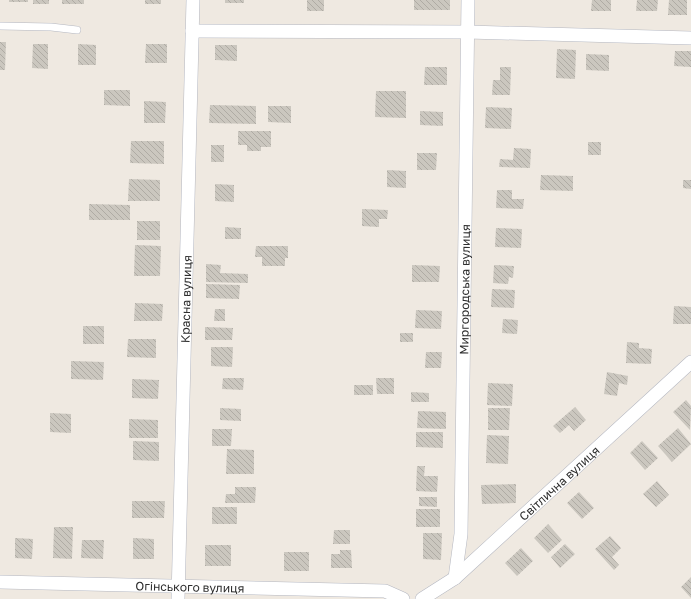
<svg xmlns="http://www.w3.org/2000/svg" width="691" height="599" viewBox="0 0 691 599" font-family="'Golos Text',sans-serif">
<defs>
<pattern id="building-back-hatch" width="6" height="6" patternUnits="userSpaceOnUse"><rect width="6" height="6" fill="#cbc7bf"/><path d="M-1 5l2 2M0 0l6 6M5-1l2 2" fill="none" stroke="#afaba4"/></pattern>
</defs>
<rect width="100%" height="100%" fill="#efe9e1"/>
<path fill="url(#building-back-hatch)" d="M9,0H28V2H9Z
M33,0H49V4H33Z
M62,0H84V4H62Z
M145,0H161V4H145Z
M225,0H244V3H225Z
M307,0H324V11H307Z
M414,0H450V10H414Z
M592,0H611V11H591Z
M637,0H658L657,11H636Z
M669,0H687V15H668Z
M0,42H6L5,70H0Z
M33,44H48V69L32,68Z
M78,44L96,45V65H78Z
M146,44H167V63H145Z
M215,45H237V61L215,60Z
M557,49L576,50L575,79L556,78Z
M675,51H691V67L674,66Z
M586,54L609,55V71L586,70Z
M425,67H447V85H424Z
M500,67H511L510,95H492L493,80H500Z
M104,90H130V106L104,105Z
M376,91H406V118L375,117Z
M144,101L166,102L165,123H144Z
M210,105L256,106V124L209,123Z
M268,106H291V123L268,122Z
M486,107L512,108L511,129L485,128Z
M420,111L443,112V126L420,125Z
M238,131H271V147H261V151H247V145H238Z
M131,141H164V164L130,163Z
M588,142H601V155H588Z
M211,145H224V162H211Z
M514,148L531,149L530,168L499,167L500,159L513,160Z
M417,153H437L436,170H417Z
M387,170L406,171V188L387,187Z
M541,175L573,176V191L540,190Z
M129,179L160,180V201H128Z
M683,180H691V189L683,188Z
M215,184L234,185V202L215,201Z
M497,190H512V199H524L523,209L496,208Z
M89,204L130,205V220H89Z
M362,209L388,210L387,219H379V227L362,226Z
M137,221H160V240H137Z
M225,227L241,228V239H225Z
M496,228L522,229L521,248L495,247Z
M135,245L161,246L160,276H134Z
M256,246H288V258H285V266H262V257H255Z
M206,264L221,265L220,273L248,274V283L206,282Z
M412,265L440,266L439,282H412Z
M494,265L514,266L513,278L509,277L508,284L493,283Z
M206,284L240,285L239,299L206,298Z
M492,289L515,290L514,308L491,307Z
M135,303L163,304L162,321H134Z
M674,306L691,307V324H673Z
M215,309H225V321H214Z
M416,310L442,311L441,329L415,328Z
M503,319L518,320L517,334L502,333Z
M83,326H104V344H83Z
M205,327L233,328L232,340H205Z
M400,333H413V342H400Z
M128,339H156V358L127,357Z
M627,342L639,343V348L652,349L651,364L626,363Z
M211,347H233L232,367L211,366Z
M426,352H442L441,368H425Z
M71,361L104,362L103,380L71,379Z
M607,372L628,376L627,385L619,383L617,396L604,394Z
M223,378H244L243,390L222,389Z
M376,378H394V394H377Z
M132,379L159,380L158,399L132,398Z
M488,383L513,384L512,406L487,405Z
M354,385H373V395H354Z
M411,392L429,393V402H411Z
M686,400L691,406L690,430L673,412Z
M575,407L586,420L574,431L569,425L560,433L553,426Z
M220,408L241,409V421L220,420Z
M488,408H510L509,430H488Z
M418,411L446,412V429L417,428Z
M50,413L71,414V433L50,432Z
M129,419L158,420V438H129Z
M678,428L691,444L672,462L658,446Z
M212,429H232L231,446H212Z
M416,432H443V448L416,447Z
M487,435L509,436L508,464L486,463Z
M133,441L159,442V461L133,460Z
M642,441L658,458L645,470L630,453Z
M227,449L254,450V474H226Z
M417,466H425L424,476H438L437,492L416,491Z
M657,481L669,495L656,507L643,494Z
M516,484V503L482,504L481,485Z
M235,487H256L255,503H225L226,494H235Z
M579,492L594,508L582,519L567,503Z
M419,497H437V507L419,506Z
M132,501H165L164,518H132Z
M212,507H237V524H212Z
M416,509H440V527H416Z
M548,524L562,540L548,553L534,538Z
M54,527H73L72,559L53,558Z
M334,530H350V544H333Z
M423,533H442L441,560L423,559Z
M610,536L621,548L612,557L619,565L614,570L595,549Z
M15,538L33,539L32,559L15,558Z
M133,538L154,539V559H133Z
M82,540H104L103,559L81,558Z
M565,544L575,554L560,568L551,557Z
M205,545H231V566H205Z
M521,548L533,561L517,576L505,563Z
M340,550H351L352,568H331V554H340Z
M284,552H309V571H284Z
M691,577V598L681,587Z"/>
<g fill="none" stroke-linecap="round" stroke-linejoin="round">
<defs>
<path id="service" d="M0,26L51,27L77,30"/>
<g id="minor">
<path d="M192,31L468,32L691,38"/>
<path id="s1" d="M455,578L461,534L468,0"/>
<path id="s2" d="M0,582L385,591L403,599"/>
<path id="s3" d="M178,599L193,0"/>
<path id="s4" d="M422,599L455,578L691,362"/>
</g>
</defs>
<use href="#service" stroke="#b4b7c1" stroke-width="8"/>
<use href="#minor" stroke="#b4b7c1" stroke-width="14"/>
<use href="#service" stroke="#fff" stroke-width="7"/>
<use href="#minor" stroke="#fff" stroke-width="13"/>
</g>
<g text-anchor="middle" dominant-baseline="central" stroke-width="3" stroke-linejoin="round" paint-order="stroke">
<g font-size="12" fill="#2e2e2e" stroke="#fff">
<text stroke="none"><textPath href="#s1" startOffset="289">Миргородська вулиця</textPath></text>
<text stroke="none"><textPath href="#s3" startOffset="300">Красна вулиця</textPath></text>
<text stroke="none"><textPath href="#s4" startOffset="180">Світлична вулиця</textPath></text>
<text stroke="none"><textPath href="#s2" startOffset="190">Огінського вулиця</textPath></text>
</g>
</g>
</svg>
